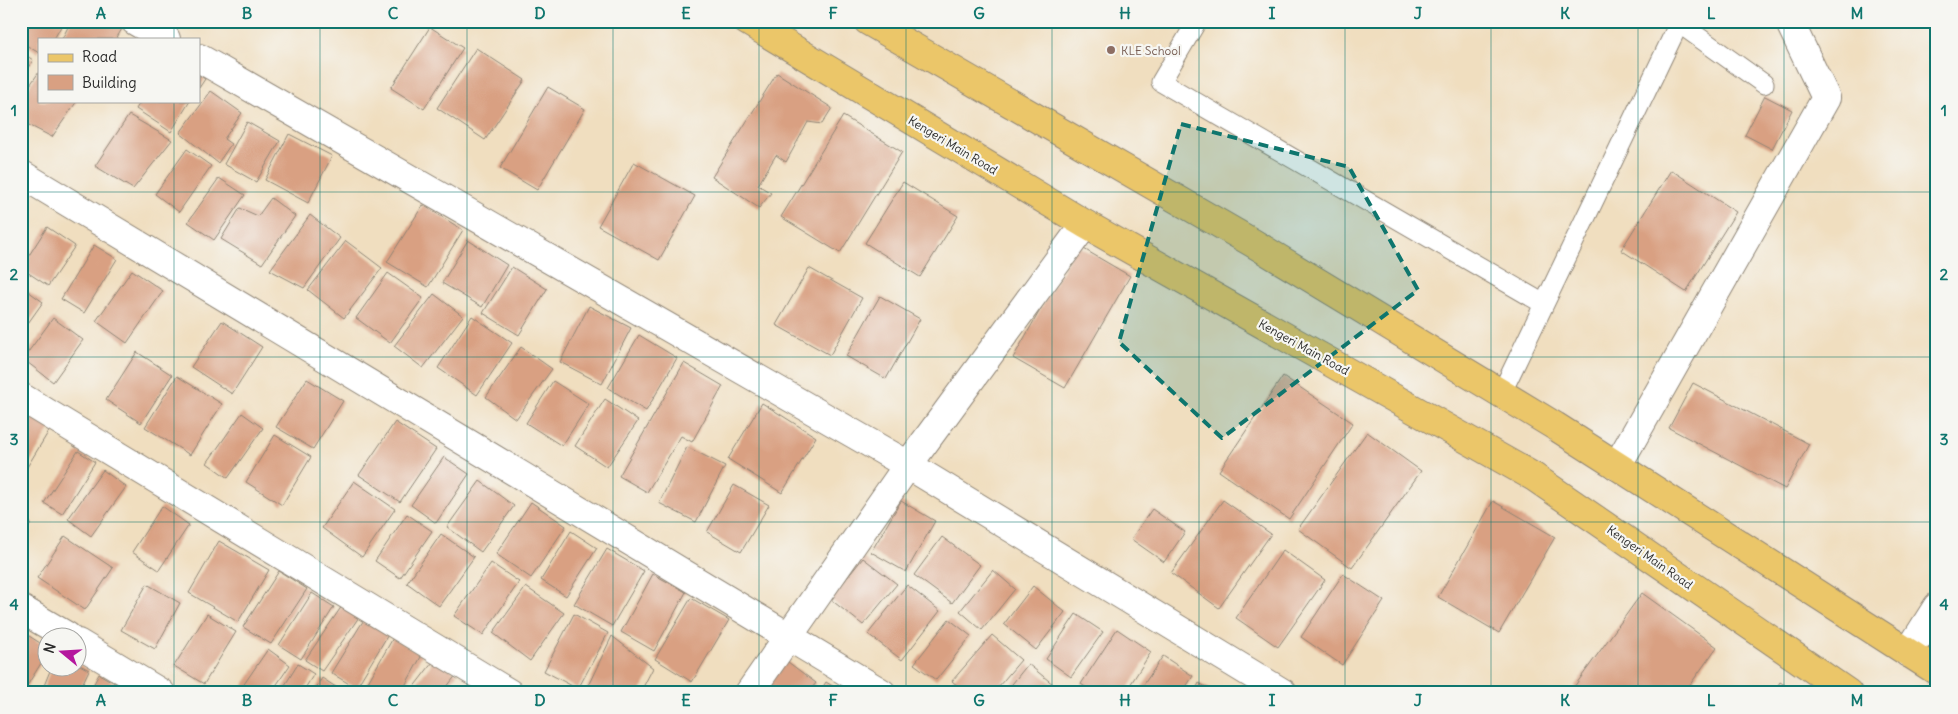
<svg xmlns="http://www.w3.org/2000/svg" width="1958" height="714" viewBox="0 0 1958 714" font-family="Delius,sans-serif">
<rect width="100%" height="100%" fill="#f6f6f2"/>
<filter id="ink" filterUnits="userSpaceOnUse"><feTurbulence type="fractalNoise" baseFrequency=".02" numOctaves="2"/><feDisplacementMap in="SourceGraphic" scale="10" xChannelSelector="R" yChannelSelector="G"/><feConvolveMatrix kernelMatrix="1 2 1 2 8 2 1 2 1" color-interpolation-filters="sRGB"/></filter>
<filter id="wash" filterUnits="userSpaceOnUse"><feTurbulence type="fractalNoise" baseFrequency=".0096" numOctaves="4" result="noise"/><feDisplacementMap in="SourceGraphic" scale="20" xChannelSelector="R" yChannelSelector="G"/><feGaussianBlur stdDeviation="1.12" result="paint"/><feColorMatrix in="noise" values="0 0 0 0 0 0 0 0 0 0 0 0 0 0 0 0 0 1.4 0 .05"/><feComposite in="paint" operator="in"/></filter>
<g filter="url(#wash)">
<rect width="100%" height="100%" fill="#f0debf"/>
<g id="blocks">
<path fill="#d9a082" d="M21,21H64L54,39H39V53L21,42Z
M71,21H112L123,27L116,39H62Z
M430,27L463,48L424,109L391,88Z
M476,48L525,80L485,140L437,108Z
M21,52L33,60L21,78Z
M39,72V101H77L52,137L21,121V98Z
M777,73L832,108L822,124L808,122L786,162L776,155L758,185L771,193L759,208L712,177Z
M199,75L205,79L199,88Z
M548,87L585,109L537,190L500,168Z
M211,91L242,113L224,139L231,144L218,163L180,133Z
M1765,96L1792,110L1772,149L1745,135Z
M141,101H190L171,132L136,109Z
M129,115L172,140L133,189L95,166Z
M843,116L902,152L840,253L781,217Z
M247,122L280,141L256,182L224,164Z
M289,134L332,156L308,203L265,180Z
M187,149L211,166L179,212L155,194Z
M634,162L695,196L659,260L598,226Z
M1671,170L1736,212L1686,292L1621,250Z
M219,178L245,195L214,240L188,222Z
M903,182L958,216L920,277L865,243Z
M271,198L295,216L262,264L221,239L240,208L258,216Z
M423,205L463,230L428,287L387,262Z
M310,215L340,238L304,288L270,270Z
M47,227L75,246L48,286L21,268Z
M468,240L507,265L482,307L442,283Z
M346,241L382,268L344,318L308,290Z
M94,245L117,259L84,313L61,299Z
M1077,245L1130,276L1065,388L1013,358Z
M512,267L547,289L519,335L483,313Z
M809,268L862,298L830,355L776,325Z
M132,270L163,291L127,343L96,321Z
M388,273L423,298L390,343L356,318Z
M21,286L43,302L21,333Z
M434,294L463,316L423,368L394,346Z
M880,296L920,319L886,379L846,356Z
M589,306L631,328L602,384L560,362Z
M472,316L512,343L477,395L438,368Z
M53,318L83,340L53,382L23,359Z
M222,321L262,347L232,394L191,367Z
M639,335L677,358L646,411L608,388Z
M521,347L552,369L516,419L486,397Z
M137,352L172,375L141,423L106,400Z
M684,363L723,386L692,442L681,436L647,492L619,476Z
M177,376L222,404L190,455L145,427Z
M1283,376L1353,423L1289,519L1219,471Z
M307,379L343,401L313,449L276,427Z
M553,381L589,404L562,446L526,423Z
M1693,383L1809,444L1785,489L1669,428Z
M605,399L638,421L607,467L575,446Z
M762,403L816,437L782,493L728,459Z
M21,408L52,426L21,477Z
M242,413L263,428L228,478L207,463Z
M395,422L436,449L400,502L359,475Z
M1367,432L1421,471L1352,568L1298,529Z
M275,435L311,457L282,505L246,482Z
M687,447L725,466L696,522L659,503Z
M78,451L95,462L62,514L44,503Z
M444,457L469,474L436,523L411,505Z
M103,470L126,487L91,536L68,519Z
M354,481L395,509L362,557L322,528Z
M480,481L514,506L481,552L447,527Z
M734,485L769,505L741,552L707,532Z
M1223,500L1271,534L1219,608L1171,573Z
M901,501L935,521L906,572L871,552Z
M1493,501L1555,537L1499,633L1438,597Z
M531,502L566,526L531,578L496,554Z
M162,506L189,525L159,570L132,552Z
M1152,509L1185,532L1164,562L1131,539Z
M407,514L432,531L400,578L375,561Z
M21,518L31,523L21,541Z
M571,531L597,548L566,596L541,580Z
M441,534L474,557L439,606L407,583Z
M65,536L113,568L85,610L37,578Z
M942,537L980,565L952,603L914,575Z
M219,541L269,570L238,622L189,593Z
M607,549L644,571L612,626L574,604Z
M1283,550L1325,580L1278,647L1236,618Z
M863,558L897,584L863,625L830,599Z
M491,563L519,582L483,635L454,616Z
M993,570L1015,589L982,630L960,611Z
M279,571L307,589L271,644L243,627Z
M653,574L686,592L654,651L621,632Z
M1343,574L1384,601L1342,665L1301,637Z
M147,584L180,603L155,649L121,630Z
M907,585L940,611L902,660L868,634Z
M1033,586L1065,612L1036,650L1004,624Z
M526,587L564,613L530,661L493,633Z
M312,593L334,607L301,659L279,645Z
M1642,593L1717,647L1684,693H1582L1574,687Z
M691,598L729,620L692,682L655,659Z
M342,606L359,617L322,671L305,660Z
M207,614L236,632L204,684L174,666Z
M574,614L608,633L578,689L544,671Z
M1076,614L1103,632L1071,677L1046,659Z
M365,618L389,633L356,688L331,673Z
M949,619L971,636L936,680L914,664Z
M1117,629L1151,652L1125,693H1094L1081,684Z
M992,635L1021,660L993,693H966L952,681Z
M29,636L48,648V652L25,689L21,686V650Z
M612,636L653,668L640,693L585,692Z
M393,638L422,655L401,693H366L363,691Z
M268,649L290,665L271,693H238Z
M780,656L816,683L808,693H752Z
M1163,656L1193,676L1182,693H1138Z
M436,658L457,674L442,693H409Z
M78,664L89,670L78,693H41L52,666H78Z
M298,664L314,674L302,693H280Z
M1028,664L1064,693H1005Z
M99,674L118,685L114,693H89Z
M322,678L345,693H313Z
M826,682L844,693H819Z
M1780,682L1797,693H1773Z
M1199,683L1216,693H1194Z"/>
</g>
</g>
<g filter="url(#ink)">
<use href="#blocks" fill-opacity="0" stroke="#8e8475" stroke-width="1"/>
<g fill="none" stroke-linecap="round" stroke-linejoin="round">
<defs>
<path id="service" d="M1197,21L1161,82L1544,304
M1676,21L1764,84
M1501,394L1680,21"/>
<path id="minor" d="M135,21L166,39
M199,58L908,465L1283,693
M21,174L882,693
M21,397L509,693
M1617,466L1826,98L1789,21
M21,609L67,636
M78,643L161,693
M1908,653L1937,607
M749,693L908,465L1085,224"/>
<path id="primary" d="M747,21L1085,224L1534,477L1848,693
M868,21L1253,243L1555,426L1937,671"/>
</defs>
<use href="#service" stroke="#8e8475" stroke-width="21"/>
<use href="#minor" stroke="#8e8475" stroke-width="30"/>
<use href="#primary" stroke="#8e8475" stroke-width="30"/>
<use href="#service" stroke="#fff" stroke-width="19"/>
<use href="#minor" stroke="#fff" stroke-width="28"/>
<use href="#primary" stroke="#ebc669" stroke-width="28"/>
</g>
</g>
<path fill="#0f766e" fill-opacity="0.2" stroke="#0f766e" stroke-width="4" stroke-dasharray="10 6" stroke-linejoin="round" d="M1181,124L1349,167L1418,290L1222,438L1119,342Z"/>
<path fill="none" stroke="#0f766e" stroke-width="1" stroke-opacity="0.55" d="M174,21V39M320,21V693M467,21V693M613,21V693M759,21V693M906,21V693M1052,21V693M1199,21V693M1345,21V693M1491,21V693M1638,21V693M1784,21V693M174,101V693M21,192H1937M21,357H1937M21,522H1937"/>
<circle fill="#8d6e63" stroke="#f6f6f2" stroke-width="2" cx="1111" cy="50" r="5"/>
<g text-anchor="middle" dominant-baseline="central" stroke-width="4.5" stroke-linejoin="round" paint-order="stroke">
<g font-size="12" fill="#785e54" stroke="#f6f6f2" text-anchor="start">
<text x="1121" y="50">KLE School</text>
</g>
<g font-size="12" fill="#2b2b2b" stroke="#f6f6f2">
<text transform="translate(953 145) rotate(31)">Kengeri Main Road</text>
<text transform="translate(1304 347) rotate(29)">Kengeri Main Road</text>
<text transform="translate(1650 557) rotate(35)">Kengeri Main Road</text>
</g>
</g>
<rect width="1958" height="714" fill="none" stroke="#f6f6f2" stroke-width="55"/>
<rect x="38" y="38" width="162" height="65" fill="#f6f6f2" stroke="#a5a5a2"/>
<rect x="48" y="54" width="25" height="8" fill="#ebc669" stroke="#a5a5a2"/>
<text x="82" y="62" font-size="15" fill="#2b2b2b">Road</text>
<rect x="48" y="75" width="25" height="15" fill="#d9a082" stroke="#a5a5a2"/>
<text x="82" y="88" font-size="15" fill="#2b2b2b">Building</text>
<g transform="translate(62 652) rotate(288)"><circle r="24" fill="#f6f6f2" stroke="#a5a5a2"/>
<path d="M0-4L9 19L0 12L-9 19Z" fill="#b5179e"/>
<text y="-8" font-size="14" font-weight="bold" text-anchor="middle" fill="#2b2b2b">N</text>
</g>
<rect x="28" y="28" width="1902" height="658" fill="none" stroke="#0f766e" stroke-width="2"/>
<g font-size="16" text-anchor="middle" font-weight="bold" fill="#0f766e">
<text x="101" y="19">A</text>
<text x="247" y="19">B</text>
<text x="393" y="19">C</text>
<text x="540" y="19">D</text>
<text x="686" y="19">E</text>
<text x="833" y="19">F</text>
<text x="979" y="19">G</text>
<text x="1125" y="19">H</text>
<text x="1272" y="19">I</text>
<text x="1418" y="19">J</text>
<text x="1565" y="19">K</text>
<text x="1711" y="19">L</text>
<text x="1857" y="19">M</text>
<text x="14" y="116">1</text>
<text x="1944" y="116">1</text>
<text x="14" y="280">2</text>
<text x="1944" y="280">2</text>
<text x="14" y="445">3</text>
<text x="1944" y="445">3</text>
<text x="14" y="610">4</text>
<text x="1944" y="610">4</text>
<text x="101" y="706">A</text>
<text x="247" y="706">B</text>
<text x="393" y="706">C</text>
<text x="540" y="706">D</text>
<text x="686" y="706">E</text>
<text x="833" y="706">F</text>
<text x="979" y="706">G</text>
<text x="1125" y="706">H</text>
<text x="1272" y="706">I</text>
<text x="1418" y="706">J</text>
<text x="1565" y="706">K</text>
<text x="1711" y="706">L</text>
<text x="1857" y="706">M</text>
</g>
</svg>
